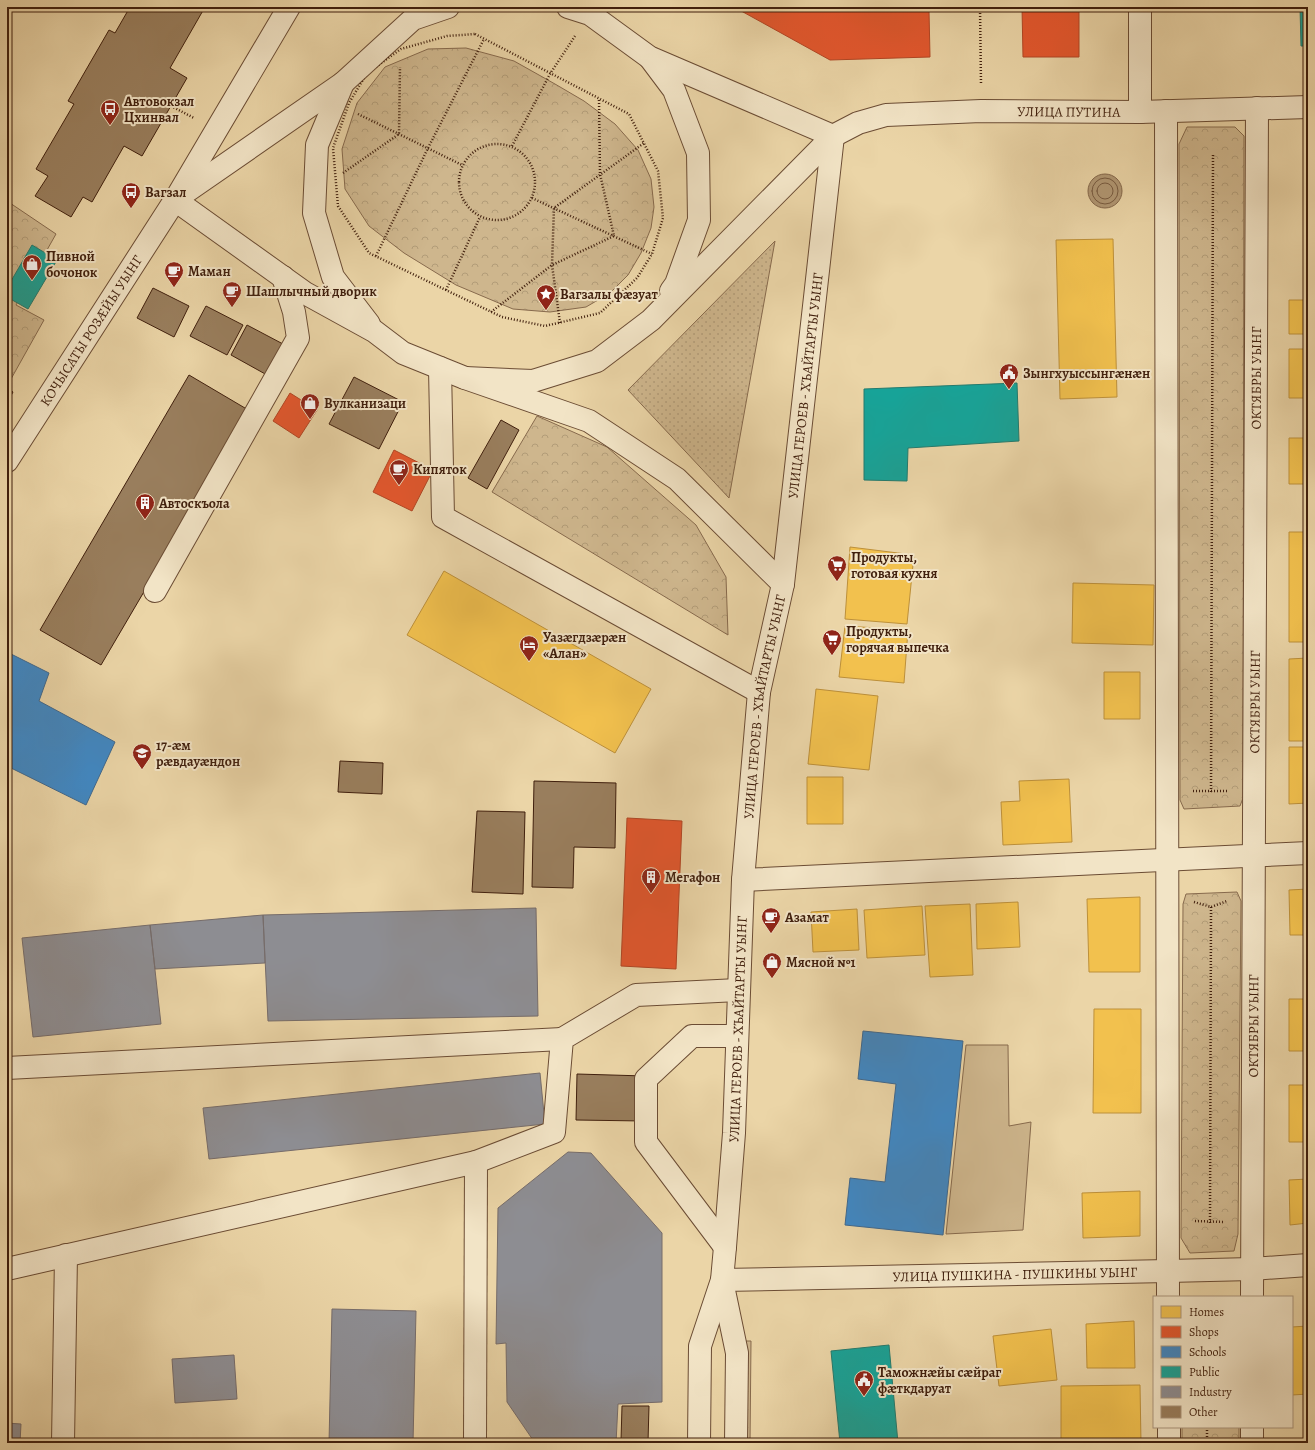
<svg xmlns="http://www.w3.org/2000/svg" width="1315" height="1450" viewBox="0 0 1315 1450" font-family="Alegreya,serif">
<defs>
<pattern id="grass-dots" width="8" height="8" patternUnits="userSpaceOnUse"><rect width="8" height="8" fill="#ceb68d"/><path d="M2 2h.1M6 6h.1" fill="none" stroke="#b29c78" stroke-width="1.8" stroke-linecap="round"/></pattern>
<pattern id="forest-crowns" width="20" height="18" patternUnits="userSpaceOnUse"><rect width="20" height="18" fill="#ceb68d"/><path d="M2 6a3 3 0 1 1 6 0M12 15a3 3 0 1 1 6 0" fill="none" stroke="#b29c78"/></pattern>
</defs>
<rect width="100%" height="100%" fill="#ebd5a7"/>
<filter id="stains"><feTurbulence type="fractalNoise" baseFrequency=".005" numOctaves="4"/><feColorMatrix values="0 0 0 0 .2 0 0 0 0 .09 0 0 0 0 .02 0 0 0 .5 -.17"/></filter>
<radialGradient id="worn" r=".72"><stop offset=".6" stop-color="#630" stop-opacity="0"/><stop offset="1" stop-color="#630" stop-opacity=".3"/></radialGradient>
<path fill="url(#grass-dots)" stroke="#876a4d" d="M775,241L729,498L628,390Z"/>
<path fill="url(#forest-crowns)" stroke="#876a4d" d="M466,48L514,61L555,84L584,101L615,124L638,150L651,179L654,207L651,228L641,253L628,275L610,293L586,307L550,312L513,309L456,285L404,253L369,226L345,189L342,149L357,103L385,67L428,49Z
M1187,127H1235L1244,136L1243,798L1240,806L1184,809L1180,800L1179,144Z
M7,201L56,234L16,305L44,320L11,379L7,377Z
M537,416L607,447L696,525L726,577L728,635L492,492Z
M1237,892L1241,901L1238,1234L1234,1251L1190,1253L1181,1238L1183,904L1186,894Z
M742,1341H751L750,1443H741Z
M1182,1427H1239V1443H1182Z"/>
<path fill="#ceb68d" stroke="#876a4d" d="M966,1045H1008L1009,1126L1031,1122L1023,1230L946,1234Z"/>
<path fill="#b19773" stroke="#84674a" d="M1088 191a17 17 0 1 1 34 0a17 17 0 1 1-34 0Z"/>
<path fill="#f2c14e" stroke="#bd903a" d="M1113,239L1117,397L1060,399L1056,240Z
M1289,300H1308V334H1289Z
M1289,349H1308V398H1289Z
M1289,438H1308V484H1289Z
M1289,532H1308V642H1289Z
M850,547L914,555L907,624L845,619Z
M444,571L651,689L615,753L407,635Z
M1073,583L1154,585L1153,645L1072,643Z
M845,626L908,630L904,683L839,677Z
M1308,658V741H1289V659Z
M1104,672H1140V719H1104Z
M816,689L878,696L869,770L808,764Z
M1289,747H1308V803L1289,804Z
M807,777H843V824H807Z
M1069,779L1072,842L1003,845L1001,802L1020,801L1019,781Z
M1308,889V935H1290L1289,890Z
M1140,897V972H1089L1087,899Z
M1018,902L1020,947L977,949L976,904Z
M970,904L973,975L930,977L925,906Z
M922,906L925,955L867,958L864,910Z
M857,909L859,950L813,952L811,912Z
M1289,999H1308V1051H1289Z
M1094,1009H1141V1113H1093Z
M1289,1085H1308V1142H1289Z
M1308,1179V1223L1290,1225L1289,1180Z
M1140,1191V1236L1083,1238L1082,1193Z
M1134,1321L1135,1368H1087L1086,1324Z
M1308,1326V1394L1292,1395V1327Z
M1051,1329L1057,1380L999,1386L993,1336Z
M1140,1385L1141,1443H1061V1386Z"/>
<path fill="#e4572e" stroke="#b34624" d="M734,7H830L835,10L929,11L930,57L830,60Z
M1022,7H1079V57H1023Z
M290,393L317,410L299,438L273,421Z
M394,450L433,470L412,511L373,492Z
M627,818L682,821L676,969L621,966Z"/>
<path fill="#3f88c5" stroke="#3f688e" d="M7,652L49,673L39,701L115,742L86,805L7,766Z
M863,1031L963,1041L943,1235L845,1225L850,1178L885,1182L896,1084L858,1079Z"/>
<path fill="#17a398" stroke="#237b6e" d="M1300,7H1308V46H1301Z
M32,245L57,260L28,309L7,297V288Z
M1017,383L1019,441L908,448L907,481L864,480V389Z
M889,1345L898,1443H840L831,1351Z"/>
<path fill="#8d8d92" stroke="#766c6a" d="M536,908L538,1016L268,1021L263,915Z
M263,915L265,963L155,969L150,925Z
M150,925L161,1024L33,1037L22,938Z
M540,1073L545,1124L209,1159L203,1108Z
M568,1152L591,1153L662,1233V1402L618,1404L616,1443H535L507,1402L506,1343L496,1344L498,1208Z
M332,1309L416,1311L413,1443H329Z
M234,1355L237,1399L175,1403L172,1359Z
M7,1423L21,1424L20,1443H7Z"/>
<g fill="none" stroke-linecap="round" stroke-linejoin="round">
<path stroke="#785b40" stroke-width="1" d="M1092 191a13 13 0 1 1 26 0a13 13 0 1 1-26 0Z
M1097 191a8 8 0 1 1 16 0a8 8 0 1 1-16 0Z"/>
</g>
<path fill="#997e5d" stroke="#401f0d" d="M130,7H205L170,68L187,78L142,156L124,146L92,202L83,197L71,217L35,196L48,176L36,169L74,104L68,101L109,30L115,33Z
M153,288L189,306L174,337L137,318Z
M206,306L243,325L227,355L190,336Z
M247,325L283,344L267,375L231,355Z
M189,375L250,411L101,665L40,630Z
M354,377L403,402L379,449L329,424Z
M7,388L13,392L7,403Z
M501,420L519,430L487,489L468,478Z
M340,761L383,763L382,794L338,792Z
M534,781L616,783L615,848L574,847L573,888L532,887Z
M477,811L525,812L523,894L472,892Z
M577,1074L645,1076L643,1121L576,1120Z
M622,1406H649L648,1442L621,1441Z"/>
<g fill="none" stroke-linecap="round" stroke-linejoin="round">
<defs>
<g id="minor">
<path d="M568,7L590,14L649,57L833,136"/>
<path d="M1140,7V112"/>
<path d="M650,58L674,90L698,153L699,220L676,284L671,291"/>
<path d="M343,83L317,145L314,213L333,277L369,324"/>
<path d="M1166,111L1168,1297"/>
<path d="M180,196L343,83L413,19L448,7"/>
<path d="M175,200L305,293L374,331L403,353L465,378L589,421L677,479L783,584"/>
<path d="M440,368L443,517L759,692"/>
<path id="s1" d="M465,378L533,381L597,361L651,320L833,136L858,123L886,115L981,111L1140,112L1308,107"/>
<path id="s2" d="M7,461L175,200L289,7"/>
<path d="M155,591L298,338L294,312L283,277"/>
<path d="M743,880L1308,853"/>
<path d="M7,1068L562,1039"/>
<path d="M725,1247L646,1142V1079L692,1036H737"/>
<path d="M7,1269L476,1162L554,1132L562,1039L636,995L738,990"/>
<path id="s3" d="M722,1280L1168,1271L1252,1269L1308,1265"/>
<path d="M722,1281L737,1353L736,1443"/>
<path id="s4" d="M1252,1297L1257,108"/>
<path d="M1169,1427V1443"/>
<path d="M1252,1427V1443"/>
<path d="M63,1443L66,1255"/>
<path d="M475,1443L476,1162"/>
<path id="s5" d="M699,1443L700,1346L722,1280L725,1247L734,1133L743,880L759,692L783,584L833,136"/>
</g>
</defs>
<use href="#minor" stroke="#6b4c34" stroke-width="24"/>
<path stroke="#401f0d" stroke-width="2.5" stroke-dasharray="1 2" stroke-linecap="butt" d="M980,7L981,84
M475,34L629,114L658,171L663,218L652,254L637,278L600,313L545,326L502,317L369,253L338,206L333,148L349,103L367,73L401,49L447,36Z
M171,106L194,118
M358,114L462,165
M459 182a38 38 0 1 1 76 0a38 38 0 1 1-76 0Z
M512,146L550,74L575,36
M343,173L399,134L400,67
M532,198L652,254
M376,256L428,148L484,39
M446,290L480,217
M491,312L552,265L614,236L600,174L599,99
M560,323L552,265L554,208L644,143
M1193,791H1228
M1211,792L1213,154
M1194,902L1211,907L1227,901
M1195,1221L1225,1222
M1210,1223L1211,907
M1207,1427V1443"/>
<use href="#minor" stroke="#f2e4c6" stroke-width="22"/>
</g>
<defs>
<symbol id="bus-pin" viewBox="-11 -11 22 30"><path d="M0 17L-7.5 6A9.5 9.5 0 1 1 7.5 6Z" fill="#8f2418" stroke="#f2e4c6"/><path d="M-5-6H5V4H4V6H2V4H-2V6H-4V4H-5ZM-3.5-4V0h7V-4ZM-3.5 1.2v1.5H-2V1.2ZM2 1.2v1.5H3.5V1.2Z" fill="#fff"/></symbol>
<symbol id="shop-pin" viewBox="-11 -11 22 30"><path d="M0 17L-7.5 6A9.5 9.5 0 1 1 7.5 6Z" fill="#8f2418" stroke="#f2e4c6"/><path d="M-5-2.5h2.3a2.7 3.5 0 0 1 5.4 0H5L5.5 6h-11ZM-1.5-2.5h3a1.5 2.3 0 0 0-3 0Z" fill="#fff"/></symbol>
<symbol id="cafe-pin" viewBox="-11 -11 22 30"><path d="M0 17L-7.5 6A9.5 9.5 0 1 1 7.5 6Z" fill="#8f2418" stroke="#f2e4c6"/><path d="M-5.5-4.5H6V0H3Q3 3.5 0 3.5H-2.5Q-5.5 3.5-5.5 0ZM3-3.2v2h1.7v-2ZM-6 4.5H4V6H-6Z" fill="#fff"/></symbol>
<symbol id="sight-pin" viewBox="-11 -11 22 30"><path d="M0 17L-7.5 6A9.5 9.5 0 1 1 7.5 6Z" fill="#8f2418" stroke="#f2e4c6"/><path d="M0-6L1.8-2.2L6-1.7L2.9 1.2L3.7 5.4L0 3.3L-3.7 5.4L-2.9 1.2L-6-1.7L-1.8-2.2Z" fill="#fff"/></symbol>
<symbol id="civic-pin" viewBox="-11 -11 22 30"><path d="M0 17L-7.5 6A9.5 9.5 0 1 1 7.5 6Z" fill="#8f2418" stroke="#f2e4c6"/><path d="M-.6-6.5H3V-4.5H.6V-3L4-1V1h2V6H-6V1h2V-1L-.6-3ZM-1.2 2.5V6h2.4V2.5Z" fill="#fff"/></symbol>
<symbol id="building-pin" viewBox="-11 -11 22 30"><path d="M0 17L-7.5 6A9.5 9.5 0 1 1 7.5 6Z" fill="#8f2418" stroke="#f2e4c6"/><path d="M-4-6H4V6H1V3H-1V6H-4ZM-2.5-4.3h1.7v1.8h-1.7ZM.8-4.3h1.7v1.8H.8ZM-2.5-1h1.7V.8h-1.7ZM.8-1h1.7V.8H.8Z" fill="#fff"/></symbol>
<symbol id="supermarket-pin" viewBox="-11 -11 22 30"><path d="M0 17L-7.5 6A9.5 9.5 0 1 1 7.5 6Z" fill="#8f2418" stroke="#f2e4c6"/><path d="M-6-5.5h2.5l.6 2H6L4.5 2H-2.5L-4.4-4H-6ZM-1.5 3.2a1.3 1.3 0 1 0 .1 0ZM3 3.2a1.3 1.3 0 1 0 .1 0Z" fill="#fff"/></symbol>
<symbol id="hotel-pin" viewBox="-11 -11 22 30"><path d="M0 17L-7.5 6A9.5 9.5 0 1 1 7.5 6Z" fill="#8f2418" stroke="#f2e4c6"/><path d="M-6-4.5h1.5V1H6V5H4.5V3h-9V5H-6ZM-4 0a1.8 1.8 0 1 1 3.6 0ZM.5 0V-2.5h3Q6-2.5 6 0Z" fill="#fff"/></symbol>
<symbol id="school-pin" viewBox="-11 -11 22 30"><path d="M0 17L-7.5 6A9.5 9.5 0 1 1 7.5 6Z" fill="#8f2418" stroke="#f2e4c6"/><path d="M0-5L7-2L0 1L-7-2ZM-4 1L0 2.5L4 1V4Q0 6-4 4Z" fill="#fff"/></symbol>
</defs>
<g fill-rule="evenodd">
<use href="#bus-pin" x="99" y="98" width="22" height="30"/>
<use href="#bus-pin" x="120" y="181" width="22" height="30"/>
<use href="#shop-pin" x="21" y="253" width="22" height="30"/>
<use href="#cafe-pin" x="163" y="260" width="22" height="30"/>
<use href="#cafe-pin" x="221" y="280" width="22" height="30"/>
<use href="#sight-pin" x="535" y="283" width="22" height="30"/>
<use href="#civic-pin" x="998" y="362" width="22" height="30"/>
<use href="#shop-pin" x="299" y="392" width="22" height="30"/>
<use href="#cafe-pin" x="388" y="458" width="22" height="30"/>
<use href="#building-pin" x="134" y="492" width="22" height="30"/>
<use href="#supermarket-pin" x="826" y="554" width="22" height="30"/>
<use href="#supermarket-pin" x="821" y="628" width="22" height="30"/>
<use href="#hotel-pin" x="518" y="634" width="22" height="30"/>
<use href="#school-pin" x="131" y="742" width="22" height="30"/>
<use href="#building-pin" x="640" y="866" width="22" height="30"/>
<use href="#cafe-pin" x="760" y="906" width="22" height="30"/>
<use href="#shop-pin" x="761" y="951" width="22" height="30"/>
<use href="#civic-pin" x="853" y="1369" width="22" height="30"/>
</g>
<g text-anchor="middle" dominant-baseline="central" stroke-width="4" stroke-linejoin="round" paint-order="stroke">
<g font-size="14" font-weight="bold" fill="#401f0d" stroke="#f2e4c6" text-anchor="start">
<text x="124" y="101">Автовокзал<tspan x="124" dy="16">Цхинвал</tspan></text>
<text x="145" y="192">Вагзал</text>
<text x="46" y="256">Пивной<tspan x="46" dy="16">бочонок</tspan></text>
<text x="188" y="271">Маман</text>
<text x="246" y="291">Шашлычный дворик</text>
<text x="560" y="294">Вагзалы фæзуат</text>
<text x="1023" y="373">Зынгхуыссынгæнæн</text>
<text x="324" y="403">Вулканизаци</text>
<text x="413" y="469">Кипяток</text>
<text x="159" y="503">Автоскъола</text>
<text x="851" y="557">Продукты,<tspan x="851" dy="16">готовая кухня</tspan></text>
<text x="846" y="631">Продукты,<tspan x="846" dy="16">горячая выпечка</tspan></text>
<text x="543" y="637">Уазæгдзæрæн<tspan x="543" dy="16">«Алан»</tspan></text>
<text x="156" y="745">17-æм<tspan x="156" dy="16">рӕвдауӕндон</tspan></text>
<text x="665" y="877">Мегафон</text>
<text x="785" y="917">Азамат</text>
<text x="786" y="962">Мясной №1</text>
<text x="878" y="1372">Таможнæйы сæйраг<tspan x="878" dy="16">фæткдаруат</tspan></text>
</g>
<g font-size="14" fill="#401f0d" stroke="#f2e4c6">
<text stroke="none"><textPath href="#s1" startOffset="702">УЛИЦА ПУТИНА</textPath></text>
<text stroke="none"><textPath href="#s2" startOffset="155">КОЧЫСАТЫ РОЗÆЙЫ УЫНГ</textPath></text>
<text stroke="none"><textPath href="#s4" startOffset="919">ОКТЯБРЫ УЫНГ</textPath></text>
<text stroke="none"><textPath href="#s5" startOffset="1066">УЛИЦА ГЕРОЕВ - ХЪАЙТАРТЫ УЫНГ</textPath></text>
<text stroke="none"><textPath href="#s4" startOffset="595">ОКТЯБРЫ УЫНГ</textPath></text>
<text stroke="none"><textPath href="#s5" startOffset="742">УЛИЦА ГЕРОЕВ - ХЪАЙТАРТЫ УЫНГ</textPath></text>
<text stroke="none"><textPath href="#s4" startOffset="271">ОКТЯБРЫ УЫНГ</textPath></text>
<text stroke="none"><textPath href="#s5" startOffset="418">УЛИЦА ГЕРОЕВ - ХЪАЙТАРТЫ УЫНГ</textPath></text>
<text stroke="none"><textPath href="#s3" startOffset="293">УЛИЦА ПУШКИНА - ПУШКИНЫ УЫНГ</textPath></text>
</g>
</g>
<rect width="1315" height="1450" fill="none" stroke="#ebd5a7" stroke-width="24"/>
<rect x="8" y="8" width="1299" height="1434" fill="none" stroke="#401f0d" stroke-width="2"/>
<rect x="12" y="12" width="1291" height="1426" fill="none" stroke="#401f0d"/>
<rect x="1153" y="1296" width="140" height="132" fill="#f2e4c6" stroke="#ab957c"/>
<rect x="1161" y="1306" width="20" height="12" fill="#f2c14e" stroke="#ab957c"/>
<text x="1189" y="1316" font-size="12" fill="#401f0d">Homes</text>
<rect x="1161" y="1326" width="20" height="12" fill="#e4572e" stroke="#ab957c"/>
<text x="1189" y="1336" font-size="12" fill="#401f0d">Shops</text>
<rect x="1161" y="1346" width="20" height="12" fill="#3f88c5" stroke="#ab957c"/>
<text x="1189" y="1356" font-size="12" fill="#401f0d">Schools</text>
<rect x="1161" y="1366" width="20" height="12" fill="#17a398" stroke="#ab957c"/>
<text x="1189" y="1376" font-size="12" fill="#401f0d">Public</text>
<rect x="1161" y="1386" width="20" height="12" fill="#8d8d92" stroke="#ab957c"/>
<text x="1189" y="1396" font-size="12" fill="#401f0d">Industry</text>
<rect x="1161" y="1406" width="20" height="12" fill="#997e5d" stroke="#ab957c"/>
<text x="1189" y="1416" font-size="12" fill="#401f0d">Other</text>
<rect width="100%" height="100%" filter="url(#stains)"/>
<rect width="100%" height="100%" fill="url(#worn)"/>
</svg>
